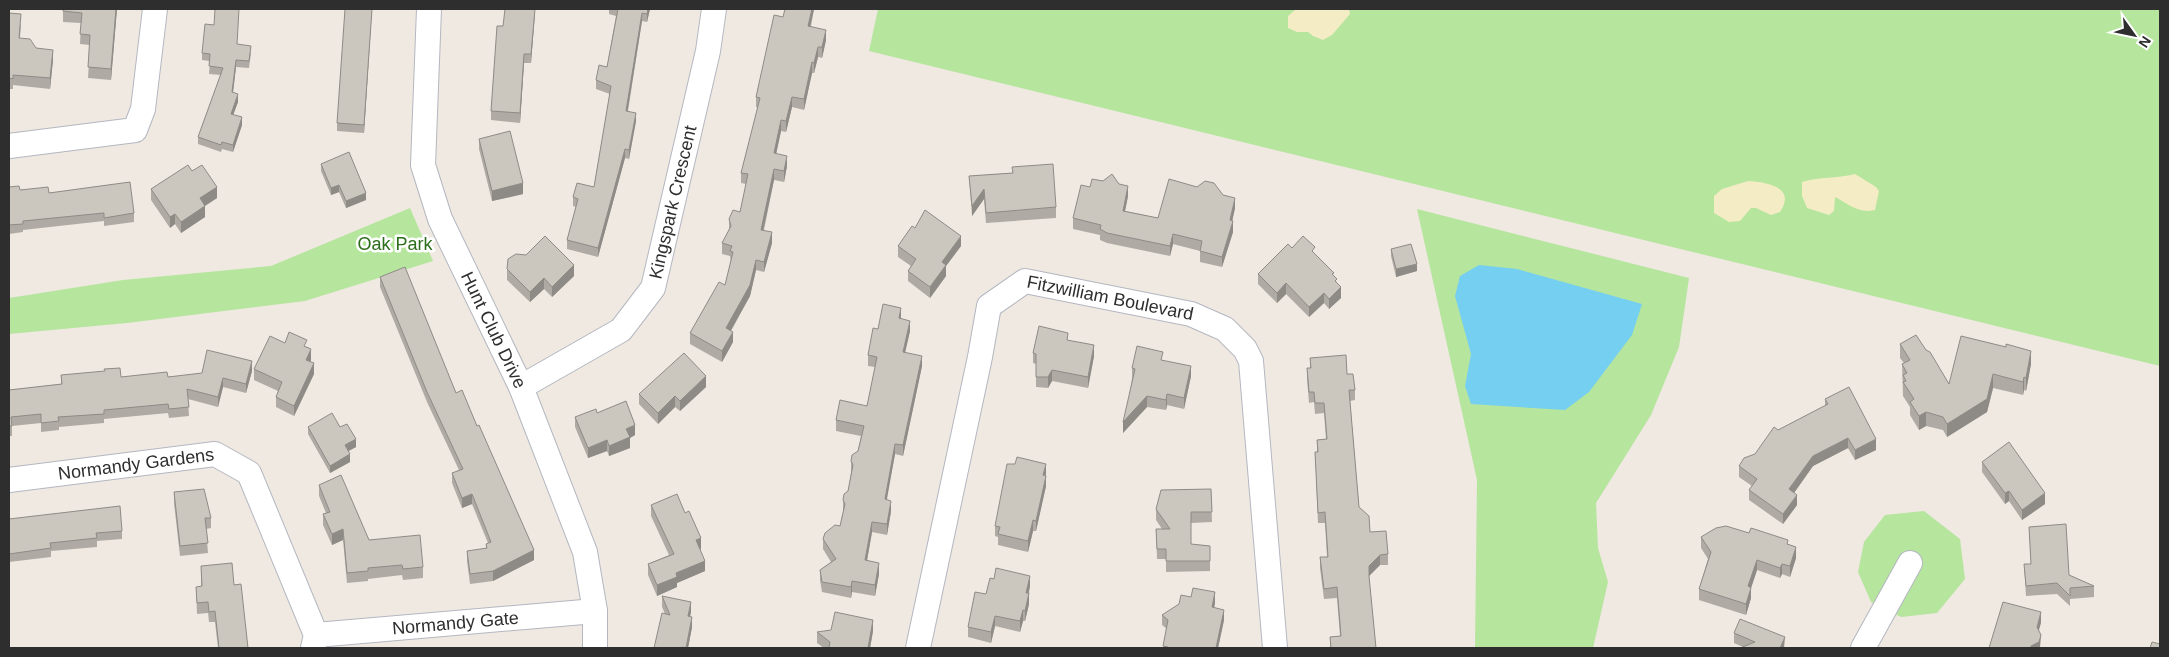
<svg xmlns="http://www.w3.org/2000/svg" width="2169" height="657" viewBox="0 0 2169 657" font-family="Helvetica,sans-serif">
<rect width="100%" height="100%" fill="#efe9e1"/>
<path fill="#b6e59e" d="M878,9H2160V366L869,51Z
M410,208L433,261L305,301L127,323L9,334V298L123,280L271,266Z
M1417,209L1689,278L1679,347L1651,415L1596,503L1598,548L1608,582L1593,648H1475L1477,480Z
M1924,511L1960,539L1965,579L1937,613L1901,617L1871,602L1858,572L1864,542L1885,515Z"/>
<path fill="#f3ecc5" d="M1296,9H1349L1350,14L1332,35L1323,40L1313,36L1308,32H1297L1288,28V16Z
M1855,174L1876,187L1879,191L1875,210C1858,214 1849,204 1835,197L1834,211L1829,215L1807,208L1802,196V182C1820,176 1836,179 1855,174Z
M1748,181C1766,182 1797,187 1780,212L1771,215L1756,208H1751L1740,221L1729,222L1714,213V196L1722,189Z"/>
<path fill="#75cff0" d="M1479,265L1517,269L1642,304L1632,335L1589,392L1565,410L1471,404L1465,386L1471,354L1455,296L1460,276Z"/>
<g fill="none" stroke-linecap="round" stroke-linejoin="round">
<defs>
<g id="minor">
<path id="s1" d="M429,9L423,165L440,219L521,387L585,552L595,611V648"/>
<path d="M9,146L135,130L143,109L155,9"/>
<path id="s2" d="M521,387L621,330L653,288L708,51L714,9"/>
<path id="s3" d="M9,480L215,454L249,473L316,635L313,648"/>
<path id="s4" d="M316,635L595,611"/>
<path id="s5" d="M918,648L980,357L989,306L1025,281L1191,314L1225,329L1245,349L1251,361L1275,648"/>
<path d="M1863,648L1910,563"/>
</g>
</defs>
<use href="#minor" stroke="#b4b7c1" stroke-width="26"/>
<use href="#minor" stroke="#fff" stroke-width="24"/>
</g>
<path fill="#afaba4" d="M117,9L111,80L88,78L90,45L80,44L81,23L63,22V11Z
M372,9L364,133L337,131V123Z
M535,9L531,63H524L520,123L491,120V111L503,26Z
M609,9H650L647,22L642,21L628,111L636,121L629,159L625,158L598,257L567,249V240L576,207L573,206V197L594,187L610,94L596,89V80L607,67L616,16L609,14Z
M785,9H814L811,26L826,40L822,58L818,57L814,73H812L804,110L792,107L786,132L781,131L776,154L787,166L784,182L774,180L764,230L772,243L764,272L756,270L750,296L731,331L733,342L722,362L690,344V333L725,285L731,262L730,256L722,254V243L729,230V219L740,212L746,184L741,183V173L758,108L756,107V97L783,17Z
M9,13L21,25L20,38L36,48L53,60L50,89L13,85V89H9Z
M238,44L251,53L249,68L236,67L233,93L238,102L233,114L242,125L233,152L222,149L221,152L198,144V137L221,75L209,74L210,61L202,60V53Z
M479,139L523,194L492,201L479,149Z
M321,164L366,200L346,208L339,192L331,195L321,171Z
M192,171L217,198L205,206V217L181,233L175,224L170,228L151,200V189Z
M1012,173L1056,207V218L986,223L984,199L972,216L969,176Z
M9,187L20,190L49,193L134,213V222L104,226V221L23,230V232L9,234Z
M1223,195L1235,208L1232,221L1233,232L1222,267L1200,262V251L1173,244L1170,256L1107,243L1100,240V235L1073,229V218L1128,196L1125,211L1158,218Z
M915,228L961,246L946,266V276L930,298L908,281V271L911,266L898,257V246Z
M1292,248L1315,254L1334,276L1337,283L1341,298L1329,309L1324,303L1309,317L1286,294L1277,303L1258,284V274Z
M1391,249L1417,271L1396,277L1391,256Z
M507,269L574,276L552,297L544,289L530,302L507,280Z
M380,277L456,393L534,560L493,581L470,584L467,561V551L486,549V544L488,543L472,504L462,508L452,483V473L459,470L427,402L380,287Z
M901,319L910,331L905,352L922,366L903,456L895,454L886,500L891,511L887,535L872,532L867,561L879,574L875,596L852,592L851,598L822,592L820,580V570L831,562L823,549V539L840,526L843,512V500L848,491L851,473V461L858,451L861,436L836,431V420L867,406L875,367L868,366V355L878,329Z
M1068,340L1094,356L1088,388L1052,381L1048,388L1036,387V364L1033,363V353Z
M285,343L307,347L311,360L310,362L314,374L294,416L276,407V397L278,391L254,380V369Z
M1900,344L1926,350L1949,384L2031,364L2026,391L2024,390L2023,395L1993,388L1987,412L1947,437L1943,430L1926,426L1919,430L1910,415V407L1903,396L1902,364L1904,363L1900,358Z
M1310,358L1347,374L1355,390V400L1350,401L1359,507L1370,532L1388,554V565H1380L1369,576L1376,648H1330V637L1340,636L1337,598L1324,599L1320,568V557H1327L1325,523H1318L1315,452H1317V440L1326,439L1324,413L1315,414L1314,402L1309,403L1307,379V368H1310Z
M1163,360L1191,376L1184,409L1167,405L1166,410L1147,407L1123,433L1132,379V368Z
M252,371L246,393L223,387L218,407L188,399L189,416L169,418L168,413L104,419V423L59,427V430L41,432V423L12,426V436H9V390L61,384V375L121,377H168Z
M706,387L680,411L675,407L658,424L639,404V394Z
M1825,399L1876,450L1855,460L1848,448L1813,466L1794,493L1797,505L1783,524L1749,500V490L1752,486L1739,477V466L1755,454L1778,430L1825,406Z
M597,413L635,435L630,438V448L609,456L607,451L588,458L575,427V417Z
M308,427H340L356,447L348,451L350,462L330,473L308,434Z
M1982,462L2045,504L2022,520L2009,501L2005,504L1982,472Z
M1045,475L1046,486L1036,531H1033L1028,552L998,545V537L995,536V526Z
M319,485L369,540L423,567V578L403,580L402,575L368,579V581L347,583L343,540L332,545L323,525V514L326,513L319,496Z
M1211,489L1212,522L1191,523V544L1210,546V571L1166,572V559H1157L1156,529H1162L1156,520V509Z
M174,492L211,518V528L206,529L208,553L180,556L174,503Z
M651,505L701,549H700L705,571L677,583V587L657,596L648,575V564L669,555L651,516Z
M9,519L122,531V539L97,541V547L51,551V557L9,562Z
M2029,527L2069,575L2094,586V597L2070,599V606L2057,594L2026,596L2024,564H2031Z
M1749,533L1788,545L1796,558L1790,577L1782,574L1780,578L1757,570L1751,588V598L1746,615L1699,600V589L1708,559L1701,548V537Z
M201,566L234,585L248,648H218L215,622H209L208,613L197,614L196,587H201Z
M1030,586L1029,593V604L1025,621H1023L1020,632L995,626L991,643L968,637V627L986,594Z
M662,596L691,612L690,616L692,627L688,648H654L665,614L662,607Z
M1215,603L1214,608L1224,620L1218,648H1163L1167,629L1162,625V615Z
M873,631L870,648H824L817,643V632Z
M1734,633L1785,647L1784,648H1740L1743,647L1734,643Z"/>
<path fill="#8e8b86" d="M116,9H117L111,80V69Z
M372,9L364,133V125Z
M535,9V13L531,63V54Z
M648,9H650L647,22V14Z
M812,9H814L808,36V26Z
M642,13V21L626,120V111Z
M826,30V40L822,58V47Z
M818,47V57L814,73V63Z
M53,50V60L50,89V78Z
M524,54V63L520,123V113Z
M236,60V67L232,100V92Z
M812,62V73L804,110V99Z
M238,94V102L231,121V114Z
M792,97V107L786,132V121Z
M636,113V121L629,159V150Z
M242,117V125L233,152V145Z
M781,120V131L774,164V153Z
M625,149V158L598,257V248Z
M787,156V166L784,182V171Z
M774,169V180L761,240V230Z
M523,183V194L492,201V191Z
M339,185V192L331,195V188Z
M1128,186V196L1123,221V211Z
M217,187V198L200,209V198Z
M984,189V199L972,216V206Z
M366,193V200L346,208V201Z
M1235,198V208L1230,231V220Z
M205,206V217L181,233V222Z
M175,214V224L170,228V217Z
M1233,221V232L1222,267V257Z
M772,232V243L764,272V262Z
M1173,234V244L1170,256V246Z
M961,236V246L946,266V276L930,298V287L942,262Z
M756,260V270L750,296L726,339V328Z
M1417,264V271L1396,277V269Z
M574,265V276L552,297V287Z
M544,278V289L530,302V292Z
M1286,283V294L1277,303V293Z
M1341,287V298L1329,309V299Z
M1324,293V303L1309,317V307Z
M901,308V318L899,329V318Z
M910,321V331L903,362V352Z
M733,332V342L722,362V351Z
M1094,345V356L1088,388V377Z
M311,349V360L306,370V360Z
M2031,351V364L2026,391V378Z
M922,356V366L903,456V445Z
M252,361V371L246,393V384Z
M314,363V374L294,416V406Z
M1191,366V376L1184,409V398Z
M1052,370V381L1048,388V377Z
M1993,374V388L1987,412L1947,437V424Z
M706,376V387L680,411V401Z
M2024,377V390L2023,395V382Z
M223,378V387L218,407V397Z
M1167,394V405L1166,410V400Z
M675,396V407L658,424V413Z
M1147,396V407L1123,433V422Z
M1926,412V426L1919,430V416Z
M635,425V435L630,438V448L609,456V446L626,429Z
M1848,438V448L1813,466L1789,500V489L1813,456Z
M356,439V447L345,453V445Z
M1876,439V450L1855,460V450Z
M607,440V451L588,458V448Z
M895,444V454L885,510V499Z
M350,454V462L330,473V466Z
M1046,464V474L1043,486V475Z
M1046,476V486L1036,531V521Z
M2009,491V501L2005,504V493Z
M2045,493V504L2022,520V510Z
M472,494V504L462,508V498Z
M1797,495V505L1783,524V514Z
M891,501V511L887,535V524Z
M1033,520V531L1028,552V541Z
M872,522V532L865,571V560Z
M343,529V540L332,545V534Z
M701,538V549L696,551V540Z
M1796,547V558L1790,577V566Z
M534,550V560L493,581V571Z
M1380,555V565L1369,576V586V566Z
M1757,560V570L1748,597V586Z
M705,561V571L677,583V587L657,596V585L676,573Z
M879,563V574L875,596V585Z
M1782,564V574L1780,578V568Z
M1030,576V586L1026,603V593Z
M852,581V592L851,598V587Z
M1751,588V598L1746,615V604Z
M1215,592V603L1212,618V607Z
M1029,593V604L1025,621V611Z
M691,602V612L688,626V616Z
M1023,610V621L1020,632V621Z
M1224,610V620L1218,648H1216Z
M2041,612V623L2037,637V627Z
M995,616V626L991,643V632Z
M692,617V627L688,648H686Z
M873,620V631L870,648H868Z
M2041,635L2040,648H2031V646Z
M1785,637L1784,648H1780Z"/>
<path fill="#cbc7bf" stroke="#8e8b86" d="M63,9H116L111,69L88,67L90,35L80,34L82,13L63,11Z
M215,9H239L237,44L251,46L249,61L236,60L232,92L238,94L231,114L242,117L233,145L222,142L221,145L198,137L223,68L209,66L210,54L202,53L205,24L214,25Z
M345,9H372L364,125L337,123Z
M505,9H535L531,54H524L520,113L491,111L497,26H503Z
M618,9H648L647,14L642,13L626,111L636,113L629,150L625,149L598,248L567,240L578,199L573,197L577,183L594,187L611,86L596,80L599,65L607,67Z
M785,9H812L808,26L826,30L822,47H818L814,63L812,62L804,99L792,97L786,121L781,120L774,153L787,156L784,171L774,169L761,230L772,232L764,262L756,260L750,285L726,328L733,332L722,351L690,333L719,282L725,285L733,252L730,251L732,246L722,243L731,226L729,219L733,210L740,212L748,174L741,173L760,98L756,97L774,15L783,17Z
M9,13L21,14L19,38L30,39L36,48L53,50L50,78L13,75V79L9,78Z
M510,131L523,183L492,191L479,139Z
M349,152L366,193L346,201L339,185L331,188L321,164Z
M1053,164L1056,207L986,213L984,189L972,206L969,176L1013,173L1012,167Z
M188,165L192,171L202,165L217,187L200,198L205,206L181,222L175,214L170,217L151,189Z
M1112,174L1119,184L1128,186L1123,211L1158,218L1169,179L1197,187L1205,181L1214,183L1223,195L1235,198L1230,220L1233,221L1222,257L1200,251L1202,241L1173,234L1170,246L1107,233L1100,229L1101,225L1073,218L1081,185L1090,187L1092,179L1103,181Z
M130,182L134,213L104,218V213L23,221V224L9,225V187L19,186L20,190L48,187L49,193Z
M925,210L961,236L942,262L946,265L930,287L908,271L916,259L898,246L912,226L915,228Z
M545,236L574,265L552,287L544,278L530,292L507,269L508,259L516,254L526,255Z
M1303,236L1315,247L1312,251L1334,273L1332,274L1337,279L1335,281L1341,287L1329,299L1324,293L1309,307L1286,283L1277,293L1258,274L1288,244L1292,248Z
M1411,244L1417,264L1396,269L1391,249Z
M405,267L456,393L462,390L477,426L479,425L534,550L493,571L470,574L467,551L487,548L486,544L491,542L472,494L462,498L452,473L463,469L427,392L380,277Z
M883,304L901,308L899,318L910,321L903,352L922,356L903,445L895,444L885,499L891,501L887,524L872,522L865,560L879,563L875,585L852,581L851,587L822,582L820,570L836,559L823,539L825,533L835,525L840,526L845,504L843,500L844,494L848,491L853,465L851,461L852,455L858,451L864,426L836,420L840,400L867,406L877,357L868,355L873,328L878,329Z
M1039,326L1068,333L1067,340L1094,345L1088,377L1052,370L1048,377H1036V354L1033,353Z
M289,332L307,340L304,346L311,349L306,360L314,363L294,406L276,397L282,382L254,369L270,336L285,343Z
M1916,335L1926,350L1930,352L1949,384L1961,336L2006,347V344L2031,351L2026,378L2024,377L2023,382L1993,374L1987,399L1947,424L1943,417L1926,412L1919,416L1910,402L1914,399L1903,382L1906,381L1903,375L1907,373L1902,364L1910,360L1900,344Z
M1137,346L1163,352L1161,360L1191,366L1184,398L1167,394L1166,400L1147,396L1123,422L1135,369L1132,368Z
M207,350L252,361L246,384L223,378L218,397L187,389L189,407L169,409L168,404L104,410V414L58,417L59,421L41,423V414L11,417L12,426H9V390L62,384L61,375L105,371L104,369L120,368L121,377L167,372L168,377L202,373Z
M684,353L706,376L680,401L675,396L658,413L639,394Z
M1346,355L1347,374H1353L1355,390H1349L1359,507L1369,516L1370,532L1386,531L1388,554L1380,555L1369,566V576L1376,648H1331L1330,637L1341,636L1337,587L1324,589L1320,557H1328L1325,512L1318,513L1315,452H1318L1317,440L1327,439L1324,403H1315L1314,392H1309L1307,368H1311L1310,358Z
M1849,387L1876,439L1855,450L1848,438L1813,456L1789,489L1797,495L1783,514L1749,490L1757,479L1739,466L1744,458L1755,454L1774,427L1778,430L1828,404L1825,399Z
M626,401L635,425L626,429L630,437L609,446L607,440L588,448L575,417L596,409L597,413Z
M332,413L340,427L347,424L356,439L345,445L350,454L330,466L308,427Z
M2009,442L2045,493L2022,510L2009,491L2005,493L1982,462Z
M1017,457L1046,464L1043,475L1046,476L1036,521L1033,520L1028,541L998,534L1000,527L995,526L1007,464H1015Z
M341,475L369,540L420,535L423,567L403,569L402,565L368,568V571L347,573L343,529L332,534L323,514L330,512L319,485Z
M204,489L211,518H205L208,543L180,546L174,492Z
M1211,489L1212,512H1191V544L1210,546V561H1166V549H1157L1156,529H1170L1156,509L1161,490Z
M677,494L685,513L689,511L701,538L696,540L705,561L676,573L677,577L657,585L648,564L674,554L651,505Z
M120,506L122,531L96,533L97,538L50,543L51,548L9,554V519Z
M2066,524L2069,575L2094,586L2070,588V596L2057,583L2026,586L2024,564H2031L2029,527Z
M1726,526L1749,533L1751,528L1788,540L1787,544L1796,547L1790,566L1782,564L1780,568L1757,560L1748,586L1751,588L1746,604L1699,589L1711,552L1701,537L1716,528Z
M232,563L234,585L241,584L248,648H219L215,611L209,612L208,602L197,603L196,587L202,586L201,566Z
M996,568L1030,576L1026,593H1029L1025,611L1023,610L1020,621L995,616L991,632L968,627L975,592L986,594L990,578L994,579Z
M1193,588L1215,592L1212,607L1224,610L1216,648H1167L1168,647L1163,646L1168,620L1162,615L1179,604L1181,595L1191,597Z
M662,596L691,602L688,616L692,617L686,648L682,647V648H654L662,613L670,615Z
M2003,602L2041,612L2037,627L2041,635L2039,642L2031,646V648H1989Z
M835,612L873,620L868,648H829L830,642L817,632L831,630Z
M1740,619L1785,637L1780,648H1740L1755,642L1734,633Z
M2152,642L2160,644V648H2150Z"/>
<g text-anchor="middle" dominant-baseline="central" stroke-width="5" stroke-linejoin="round" paint-order="stroke">
<g font-size="18" fill="#2e2e2e" stroke="#fff">
<text stroke="none"><textPath href="#s2" startOffset="256">Kingspark Crescent</textPath></text>
<text stroke="none"><textPath href="#s5" startOffset="480">Fitzwilliam Boulevard</textPath></text>
<text stroke="none"><textPath href="#s1" startOffset="336">Hunt Club Drive</textPath></text>
<text stroke="none"><textPath href="#s3" startOffset="128">Normandy Gardens</textPath></text>
<text stroke="none"><textPath href="#s4" startOffset="140">Normandy Gate</textPath></text>
</g>
<g font-size="18" fill="#2c6e1b" stroke="#fff">
<text x="395" y="244">Oak Park</text>
</g>
</g>
<rect width="2169" height="657" fill="none" stroke="#2e2e2e" stroke-width="20"/>
<g transform="translate(2134 35) rotate(123)" stroke="#ffffff" stroke-width="4" paint-order="stroke">
<path d="M0-4L9 19L0 12L-9 19Z" fill="#2e2e2e"/>
<text y="-8" font-size="14" font-weight="bold" text-anchor="middle" fill="#2e2e2e">N</text>
</g>
</svg>
